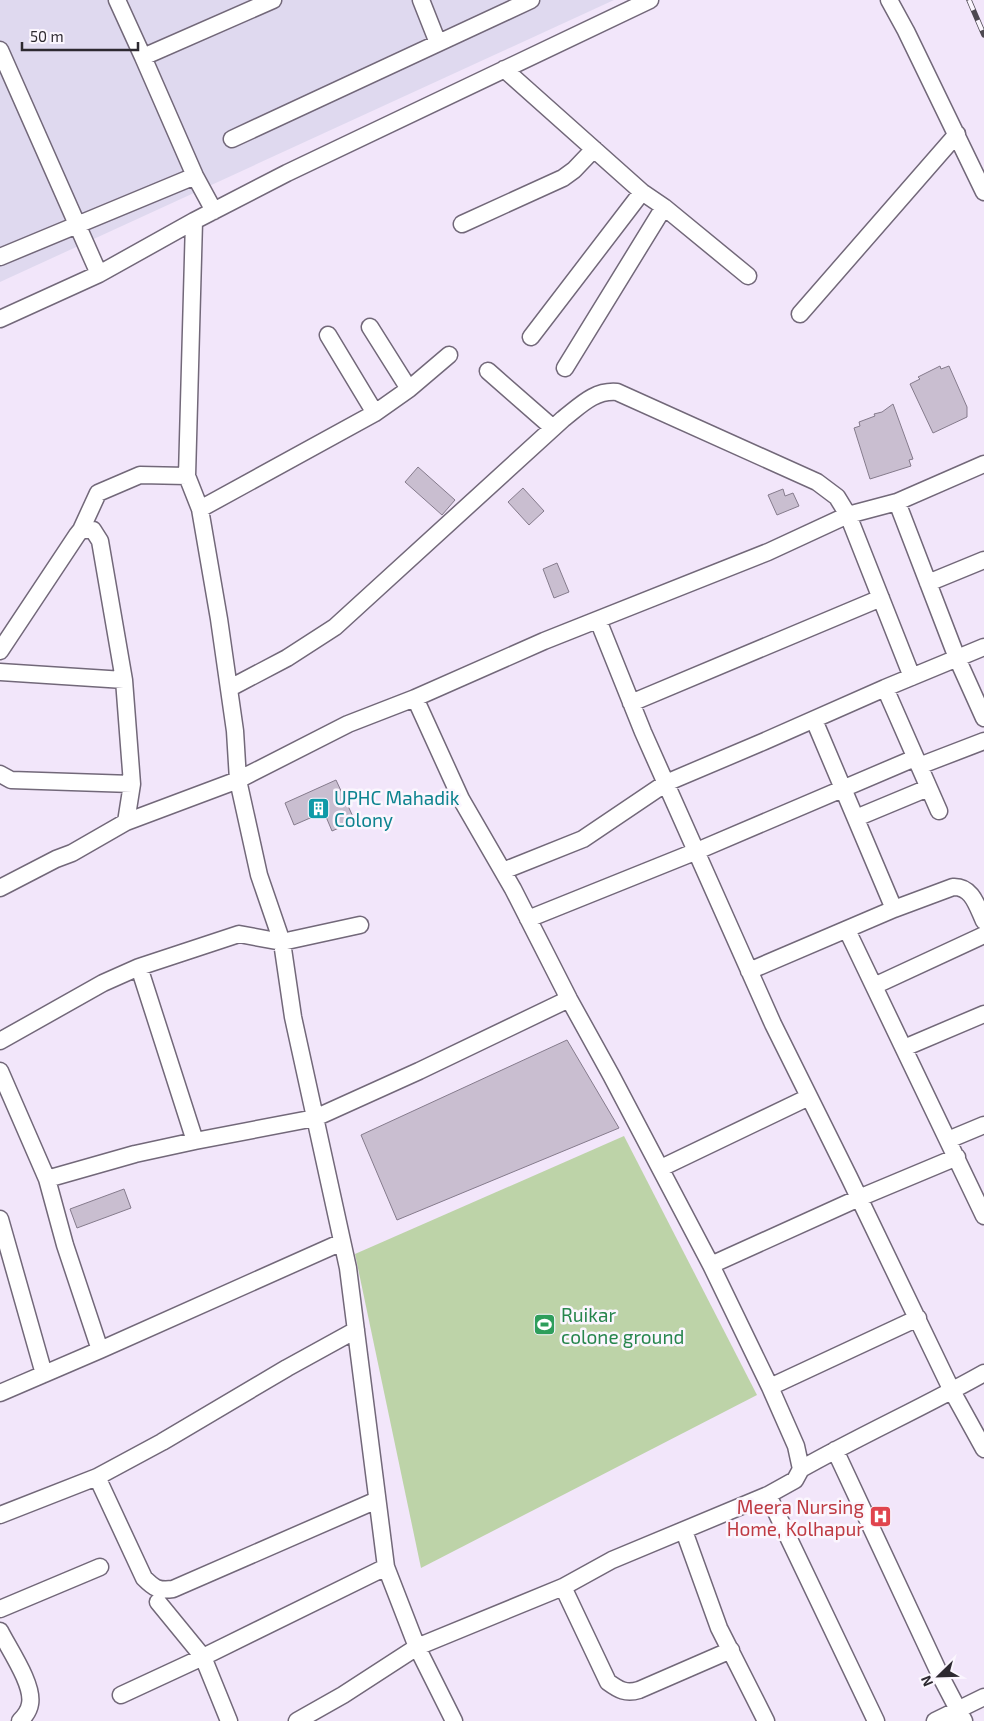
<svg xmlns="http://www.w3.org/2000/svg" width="984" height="1721" viewBox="0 0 984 1721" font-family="'Exo 2',sans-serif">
<rect width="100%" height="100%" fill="#f2e6fa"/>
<path fill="#dfd9ef" d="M0,0H614L0,282Z"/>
<path fill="#bdd3a8" d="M624,1136L757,1395L421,1568L355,1254Z"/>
<path fill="#c9bed0" stroke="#857b8c" d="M940,366L941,369L949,366L967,407V417L933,433L910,384L920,379L918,377Z
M893,404L913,459L909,460L911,466L870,479L854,428L860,426L859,422L875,416L874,414L882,412Z
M418,467L455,500L442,515L405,482Z
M523,488L544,511L529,525L508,502Z
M783,489L785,496L793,493L799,506L777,515L768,495Z
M557,563L569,592L554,598L543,569Z
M336,780L355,821L332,831L324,812L294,825L285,803Z
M567,1040L619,1128L397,1220L361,1135Z
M124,1189L131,1208L77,1228L70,1209Z"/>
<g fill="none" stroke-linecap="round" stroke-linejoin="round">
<defs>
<path id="minor" d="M117,0L143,57L273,0
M421,0L438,43
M889,0L906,31L984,192
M0,50L99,274
M143,57L195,176L214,211
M504,69L642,192L664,207L748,276
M232,139L531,0
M194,221L187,476L200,509L219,619L235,731L238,780L259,875L282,942L293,1017L348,1268L386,1567L417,1647L454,1721
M462,224L563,178L574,170L594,149
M0,257L195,176
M800,314L957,134
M0,319L99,274L194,221L287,173L650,0
M370,327L409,389
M328,335L375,413
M531,337L642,192
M565,368L664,207
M488,371L553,428
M897,502L957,658L984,718
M200,509L375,413L409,389L449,355
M81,530L98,493L140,475L187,476
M928,583L984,560
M598,620L643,732L773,1024L849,1177L952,1391L984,1449
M0,651L77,535L81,530H93L100,541L124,680L132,784L126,822
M0,672L124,680
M230,688L287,658L335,627L563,419C580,406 594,390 617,392L817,482L837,497L848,515L912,677
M885,688L939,811
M631,703L881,598
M814,720L894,909
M919,766L984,741
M0,774L11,780L132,784
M856,818L928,788
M503,871L583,839L666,783L765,741L885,688L984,647
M0,888L56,859L72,853L126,822L238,780L348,724L415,698L544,641L768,552L848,515L897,502L984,464
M528,919L697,851L915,758
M360,925L282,942L239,934L139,967L195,1141L315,1118L419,1071L569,999
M847,930L984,1216
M749,971L894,909L953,887C972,886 977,906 984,921
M874,986L984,935
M0,1041L103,983L139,967
M904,1048L984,1014
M0,1071L47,1179
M948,1140L984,1125
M661,1168L809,1097
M0,1219L44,1374
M711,1265L859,1198L957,1157
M100,1350L65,1245L47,1179L135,1154L195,1141
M770,1387L918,1318
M0,1393L100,1350L342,1242
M835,1450L942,1679L964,1721
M801,1469C861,1435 924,1407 984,1373
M97,1477L144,1578C154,1588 158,1591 173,1589L377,1500
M768,1495L876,1721
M0,1515L97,1477L162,1442L287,1368L356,1330
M684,1531L719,1628L766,1721
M563,1587L608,1682C619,1690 626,1694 639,1690L731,1650
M158,1602L203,1657L229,1721
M0,1609L100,1567
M0,1631C9,1649 34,1685 30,1704C29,1711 25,1716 20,1721
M121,1695L203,1657L386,1567
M297,1721L343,1695L417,1647L563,1587L612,1560L768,1495L795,1480L801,1469L796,1446L770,1387L711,1265L611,1075L569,999L513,889L461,799L415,698
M935,1721L984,1697"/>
</defs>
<use href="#minor" stroke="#726879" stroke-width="19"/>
<use href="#minor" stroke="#fff" stroke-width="16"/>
<defs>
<path id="rail" d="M969,0L984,35"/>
</defs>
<use href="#rail" stroke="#4d4851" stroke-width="5.5"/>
<use href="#rail" stroke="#fbf6fe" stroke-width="4" stroke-dasharray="11" stroke-linecap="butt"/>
</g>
<defs>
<symbol id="building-square" viewBox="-11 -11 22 22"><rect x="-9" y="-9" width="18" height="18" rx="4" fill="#0f9aa8" stroke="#fbf6fe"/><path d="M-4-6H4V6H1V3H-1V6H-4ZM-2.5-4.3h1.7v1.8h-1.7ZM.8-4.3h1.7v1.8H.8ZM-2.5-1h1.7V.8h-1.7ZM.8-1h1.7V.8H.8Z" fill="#fff"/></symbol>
<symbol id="stadium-square" viewBox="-11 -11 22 22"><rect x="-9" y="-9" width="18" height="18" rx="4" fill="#2e9e5b" stroke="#fbf6fe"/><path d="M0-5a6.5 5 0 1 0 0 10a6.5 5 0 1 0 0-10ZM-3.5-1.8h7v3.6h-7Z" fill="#fff"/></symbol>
<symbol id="hospital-square" viewBox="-11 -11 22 22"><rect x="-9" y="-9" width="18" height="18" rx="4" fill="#e0444e" stroke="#fbf6fe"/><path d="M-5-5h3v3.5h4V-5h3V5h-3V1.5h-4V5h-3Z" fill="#fff"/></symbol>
</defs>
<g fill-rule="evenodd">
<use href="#building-square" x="306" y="796" width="25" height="25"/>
<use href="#stadium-square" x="532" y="1312" width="25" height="25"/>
<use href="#hospital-square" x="868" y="1504" width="25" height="25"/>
</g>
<g text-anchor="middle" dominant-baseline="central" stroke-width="5" stroke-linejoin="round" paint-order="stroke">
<g font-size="19" fill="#0d838f" stroke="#fbf6fe" text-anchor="start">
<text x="334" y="797">UPHC Mahadik<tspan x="334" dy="22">Colony</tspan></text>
</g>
<g font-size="19" fill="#27864d" stroke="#fbf6fe" text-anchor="start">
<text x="561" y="1314">Ruikar<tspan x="561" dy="22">colone ground</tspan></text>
</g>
<g font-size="19" fill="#be3a42" stroke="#fbf6fe" text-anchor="end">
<text x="864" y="1506">Meera Nursing<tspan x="864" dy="22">Home, Kolhapur</tspan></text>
</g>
</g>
<g transform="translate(939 1676) rotate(247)" stroke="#fbf6fe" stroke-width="4" paint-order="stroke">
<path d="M0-4L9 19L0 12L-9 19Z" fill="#2d2930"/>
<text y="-8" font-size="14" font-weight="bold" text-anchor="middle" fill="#2d2930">N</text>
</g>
<path d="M22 42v8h116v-8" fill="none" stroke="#2d2930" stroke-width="2.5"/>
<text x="30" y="42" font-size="15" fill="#2d2930" stroke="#fbf6fe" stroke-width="4" paint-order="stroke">50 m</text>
</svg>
